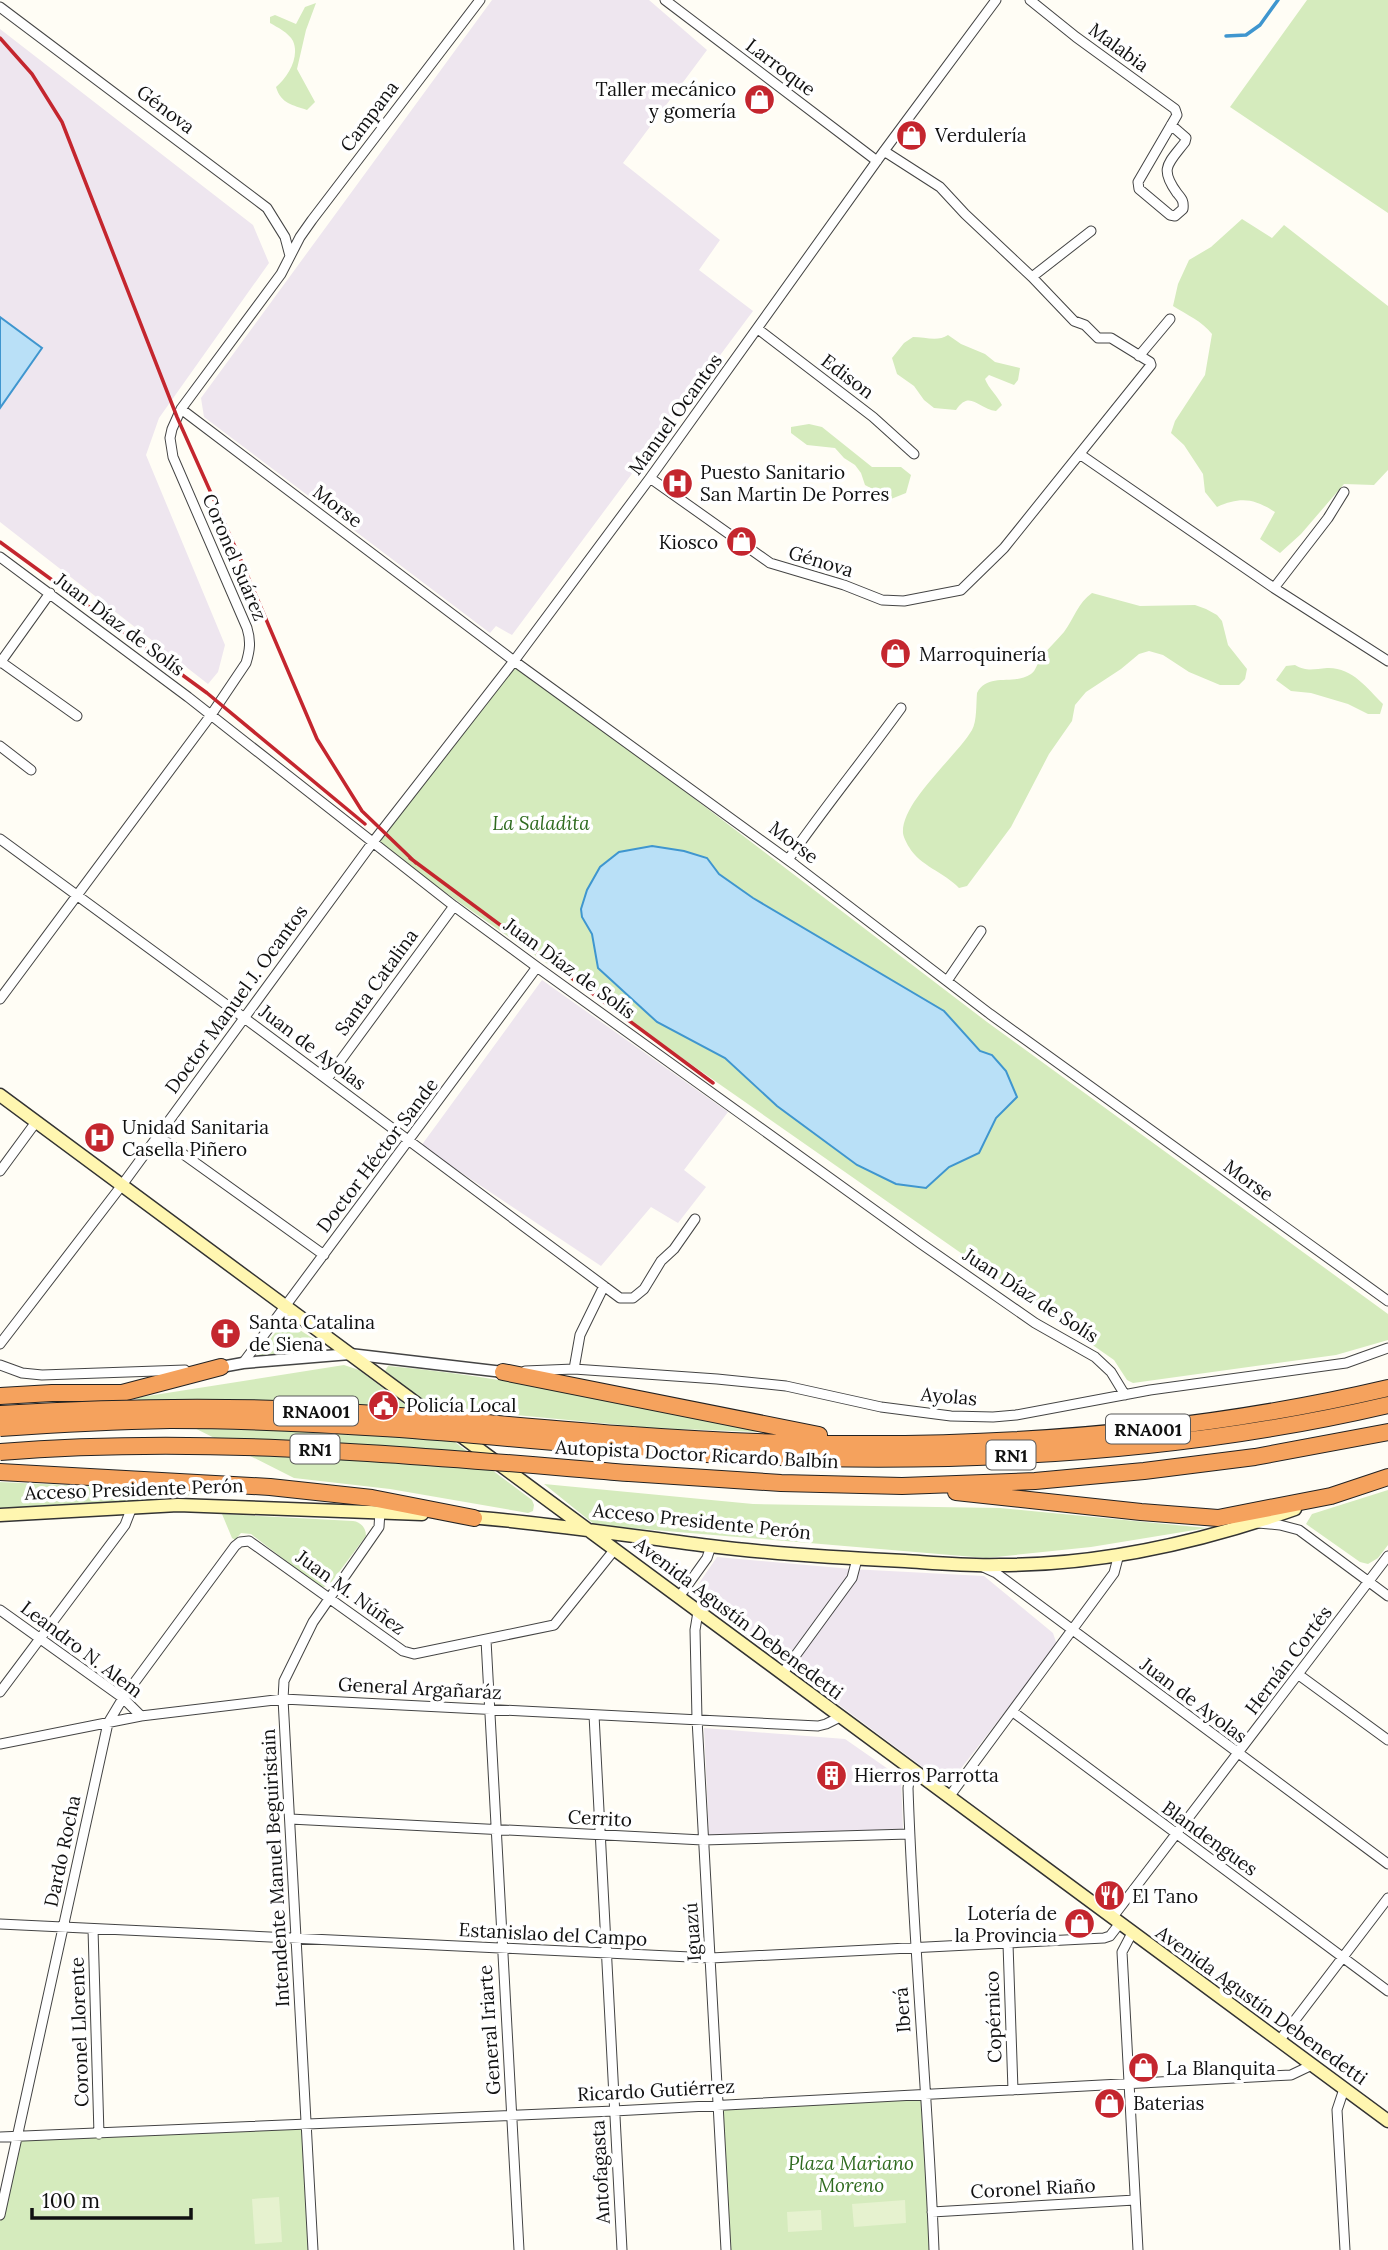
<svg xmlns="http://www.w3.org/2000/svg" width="1388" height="2250" viewBox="0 0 1388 2250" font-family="Lora,serif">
<rect width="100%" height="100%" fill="#fffdf5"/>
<path fill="#eee6ef" d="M492,0H649L707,50L623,163L720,240L699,270L753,311L512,635L496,626L490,633L204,417L201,398Z
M0,29L253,225L269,263L159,418L146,455L225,645L218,672L208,684L0,522V408L42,349L0,317Z
M542,980L728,1112L684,1170L706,1187L678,1223L651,1207L601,1266L421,1146Z
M717,1557L851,1569L984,1576L1053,1633L1057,1645L952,1780H940L697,1599L693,1592Z
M704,1728L845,1739L901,1778L903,1829L709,1836Z"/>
<path fill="#d5ebbd" d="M1307,0H1388V213L1230,107Z
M316,3L306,30L297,69L315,102L307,110C293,105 281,104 276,87C288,77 300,57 293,41C289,33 277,27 270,23V17L275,15L296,24L305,7Z
M1242,219L1272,238L1284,225L1388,306V470L1374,485L1344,484L1301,534L1280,553L1260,539L1275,512C1253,498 1240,497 1217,507L1205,492L1203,474L1184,445L1171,433L1175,421L1205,375L1212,334C1202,321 1187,315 1173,306L1178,284L1189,260L1211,247Z
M948,335L961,344L985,354L995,362L1020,368L1018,380L1014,385L989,375L985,379C989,389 997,395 1002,405L996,411C978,409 970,389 956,410L934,408L924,400L914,386L897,374L892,358L904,343L913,337C925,337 938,342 948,335Z
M809,424L822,427L872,467H901L911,475L906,493L891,499L865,485L861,473L855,465L844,458L835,448L807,445L791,433V427Z
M1092,593L1140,606L1195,605L1206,609L1217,615L1222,621L1228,645L1247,669L1245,679L1239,685H1220L1189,672L1163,655L1149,651L1139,654L1121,669L1086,692L1075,705L1072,721L1049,754L1011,827L967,886L959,888C944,872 920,866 909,847C907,844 903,836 903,833C901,802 957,756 972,730C977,721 976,704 977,693C988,672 1013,686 1031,674C1036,671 1038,661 1042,656C1049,648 1057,640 1064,632C1074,618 1078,603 1092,593Z
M514,661L987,1022L1388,1314V1340L1336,1355L1133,1383L1127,1380L1114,1360L373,842Z
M1295,665C1307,672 1314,669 1327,668C1352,667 1367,688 1383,704L1380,714H1368L1348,704L1311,693L1291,691L1276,680L1286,666Z
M283,1322L289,1323L320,1343L317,1349L258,1356Z
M344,1365L359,1370L532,1500L534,1505L533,1511L528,1513L390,1489L294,1478L135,1398Z
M388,1366C520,1378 651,1409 781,1433L652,1428L433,1407L385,1371Z
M0,1482L214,1492L140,1502L0,1509Z
M544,1484L753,1504L1000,1508L1207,1528L1091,1547L986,1558L595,1525Z
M1388,1490V1545L1378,1558L1368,1564L1360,1562L1306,1524L1312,1514Z
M222,1514L353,1521C361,1522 366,1528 366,1536L330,1584L324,1587L318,1586L251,1534L241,1533L235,1540L232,1538Z
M926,2095L934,2250H726L718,2104Z
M306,2125L313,2250H0V2215L17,2137Z"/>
<path fill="#e6f2cf" d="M279,2197L282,2242L255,2244L252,2199Z
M905,2200L906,2223L854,2227L852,2204Z
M821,2210L822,2230L788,2232L787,2212Z"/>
<path fill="#b9e0f7" stroke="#3f96cf" stroke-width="2" d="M0,317L42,348L0,408Z
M652,846L684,851L707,858L719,874L753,898L944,1011L980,1051L992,1055L1006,1071L1017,1097L996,1118L979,1153L949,1167L926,1188L896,1184L857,1165L777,1106L725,1058L657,1022L598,968L592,934L582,917L581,909L587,890L600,867L619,852Z"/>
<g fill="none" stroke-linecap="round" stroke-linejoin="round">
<path stroke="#3f96cf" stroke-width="3.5" d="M1226,36L1246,35L1260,25L1278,0"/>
<defs>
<path id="minor" d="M665,0L877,161
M1030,0L1076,37L1175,109L1177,115L1138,182L1139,189L1170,215L1175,216L1183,209C1184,201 1182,199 1177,193C1159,168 1168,164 1185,142L1186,138L1171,125
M0,7L267,208L285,237L290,256
M1032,277L1091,231
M758,329L873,417L914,454
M1139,356L1170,319
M181,409L514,661L795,865L990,1014L1388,1301
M1081,455L1274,588L1388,661
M650,478L770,563L844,585L882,600L904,601L961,590L1004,548L1151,365L1150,362L1111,338H1098L1085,325L1074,321L1032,277L965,214L940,187L884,151
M0,557L188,697L454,906L537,967L920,1243L1035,1323L1095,1357L1111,1372L1125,1395
M1274,588L1328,518L1344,492
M1,662L77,716
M0,663L50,593
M0,746L31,770
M0,839L243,1017L620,1298H633L644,1289L661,1261L674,1249L695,1219
M788,860C824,808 864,759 901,708
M947,981L981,931
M0,999L211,715L246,663C250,650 251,641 247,628L173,457L170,438L172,429L181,409L281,274L300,237L312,220L480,0
M327,1079L454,906
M158,1136L324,1255
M0,1171L36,1122
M0,1344L122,1185L373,842L514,661L650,478L884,151L996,0
M243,1363L537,967
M0,1365L22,1373L42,1375L185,1370
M574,1369L580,1335L604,1286
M525,1371L574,1369L717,1379L786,1386L881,1407L951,1416L993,1417L1016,1415L1150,1390L1346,1363L1388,1348
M1258,1523L1280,1525L1299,1530L1388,1596
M983,1567L996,1573L1388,1864
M679,1597L707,1558L711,1546
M0,1610L123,1698L141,1716
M698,1612L695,1630L697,1719L726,2250
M486,1640L519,2250
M782,1674L852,1578L857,1559
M1299,1675L1388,1740
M0,1692L125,1525L132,1507
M1013,1712L1388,1991
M594,1715L622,2250
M0,1744L141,1716L283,1699L818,1726L826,1724L840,1717
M911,1769L908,1788C913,1942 928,2096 934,2250
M949,1797L1114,1573L1119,1554
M290,1819L703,1840L909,1834
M1112,1918L1388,1556
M0,1924L711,1958L1104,1938L1110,1936L1120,1923
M93,1929L99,2134
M1132,1933L1122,1952L1138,2250
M1008,1944L1013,2090
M1279,2041L1388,1898
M1344,2089L1337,2110L1345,2250
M0,2137L614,2111L1291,2075L1312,2065
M932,2212L1135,2200
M0,2215L108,1723L123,1698L235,1546L240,1542L249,1541L403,1651L414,1654L554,1625L615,1549
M313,2250L283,1699L284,1681L313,1622L379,1527L380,1511"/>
<path id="tertiary" d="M221,1367L243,1363L350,1354L503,1372"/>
<path id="secondary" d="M0,1095L439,1420
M457,1433L1388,2121
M0,1515L178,1505L422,1514
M468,1517C549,1523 629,1536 710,1546C774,1554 840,1558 905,1561C936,1563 968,1566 1000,1565C1100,1565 1201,1542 1295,1509"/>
<path id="motorway" d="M503,1372L819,1435
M0,1396L52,1393H122L221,1367
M632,1435C884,1454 1141,1446 1388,1388
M631,1449C880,1468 1144,1462 1388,1405
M0,1472L270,1487L372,1498L474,1518
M629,1473L781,1483L902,1486L1035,1481L1144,1471L1255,1457L1388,1432
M956,1492L1141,1512L1218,1518L1331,1496L1388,1477"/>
</defs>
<use href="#minor" stroke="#444" stroke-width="11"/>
<use href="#tertiary" stroke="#444" stroke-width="13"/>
<use href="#secondary" stroke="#333" stroke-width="15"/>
<use href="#motorway" stroke="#222" stroke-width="18"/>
<use href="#minor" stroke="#fff" stroke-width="9"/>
<use href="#tertiary" stroke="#fff" stroke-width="10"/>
<use href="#secondary" stroke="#fff6b0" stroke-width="12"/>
<use href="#motorway" stroke="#f5a25d" stroke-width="16"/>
<path stroke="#c4262e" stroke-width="3.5" d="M0,38L32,74L62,122L177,417L240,558L317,739L362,811L416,863
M0,542L207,693L365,824
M410,858L713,1083"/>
<defs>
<path id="motorway-bridge" d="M0,1414C115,1407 230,1405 345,1412C441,1418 536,1428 632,1435
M0,1428C57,1424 113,1421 170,1420C324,1420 478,1435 631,1449
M0,1452C210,1435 420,1456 629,1473"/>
</defs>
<use href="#motorway-bridge" stroke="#222" stroke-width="18" stroke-linecap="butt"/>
<use href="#motorway-bridge" stroke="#f5a25d" stroke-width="16"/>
</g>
<defs>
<symbol id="shop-disc" viewBox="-11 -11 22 22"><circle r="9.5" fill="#c4262e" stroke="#fff"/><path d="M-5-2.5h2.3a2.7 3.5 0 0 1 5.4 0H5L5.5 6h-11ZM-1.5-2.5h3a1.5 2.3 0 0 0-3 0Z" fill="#fff"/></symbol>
<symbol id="hospital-disc" viewBox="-11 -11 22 22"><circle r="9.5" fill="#c4262e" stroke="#fff"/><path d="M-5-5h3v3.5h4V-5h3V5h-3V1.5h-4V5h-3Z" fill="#fff"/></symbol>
<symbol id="church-disc" viewBox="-11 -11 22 22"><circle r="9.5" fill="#c4262e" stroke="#fff"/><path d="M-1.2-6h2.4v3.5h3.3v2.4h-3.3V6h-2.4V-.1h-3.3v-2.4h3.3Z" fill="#fff"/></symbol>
<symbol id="civic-disc" viewBox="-11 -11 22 22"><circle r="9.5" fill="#c4262e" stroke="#fff"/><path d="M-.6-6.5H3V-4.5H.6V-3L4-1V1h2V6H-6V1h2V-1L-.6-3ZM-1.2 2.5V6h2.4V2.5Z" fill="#fff"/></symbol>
<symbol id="building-disc" viewBox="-11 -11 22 22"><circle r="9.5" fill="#c4262e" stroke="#fff"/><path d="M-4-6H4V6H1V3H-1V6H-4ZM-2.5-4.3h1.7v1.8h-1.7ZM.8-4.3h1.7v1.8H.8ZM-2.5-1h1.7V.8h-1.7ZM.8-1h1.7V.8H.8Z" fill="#fff"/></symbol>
<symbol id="restaurant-disc" viewBox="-11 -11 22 22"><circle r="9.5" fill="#c4262e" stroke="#fff"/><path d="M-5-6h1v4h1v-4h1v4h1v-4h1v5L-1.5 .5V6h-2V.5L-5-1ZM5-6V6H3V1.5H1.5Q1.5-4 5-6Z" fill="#fff"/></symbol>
</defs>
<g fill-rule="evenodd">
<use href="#shop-disc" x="742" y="82" width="35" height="35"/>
<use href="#shop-disc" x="894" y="118" width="35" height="35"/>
<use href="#hospital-disc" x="660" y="466" width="35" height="35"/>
<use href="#shop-disc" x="724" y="524" width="35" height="35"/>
<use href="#shop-disc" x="878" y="636" width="35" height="35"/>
<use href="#hospital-disc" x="82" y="1120" width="35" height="35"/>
<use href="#church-disc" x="208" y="1316" width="35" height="35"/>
<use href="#civic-disc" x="366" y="1388" width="35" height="35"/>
<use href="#building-disc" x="814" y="1758" width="35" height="35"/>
<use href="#restaurant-disc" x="1092" y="1878" width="35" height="35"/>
<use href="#shop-disc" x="1062" y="1906" width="35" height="35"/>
<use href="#shop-disc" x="1126" y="2050" width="35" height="35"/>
<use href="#shop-disc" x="1092" y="2086" width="35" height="35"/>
</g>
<g text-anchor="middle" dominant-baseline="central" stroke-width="7" stroke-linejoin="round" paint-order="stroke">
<g fill="#fff" stroke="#585858" stroke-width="2">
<rect x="274" y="1396.5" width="84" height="29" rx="5"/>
<rect x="1106" y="1414.5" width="84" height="29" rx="5"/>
<rect x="290.5" y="1434.5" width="49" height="29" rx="5"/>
<rect x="986.5" y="1440.5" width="49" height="29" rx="5"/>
</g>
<g font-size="18" font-weight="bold" fill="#111">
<text x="316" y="1411">RNA001</text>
<text x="1148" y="1429">RNA001</text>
<text x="315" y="1449">RN1</text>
<text x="1011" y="1455">RN1</text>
</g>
<g font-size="19" fill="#111" stroke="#fff">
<text transform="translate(1119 47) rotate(36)">Malabia</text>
<text transform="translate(781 67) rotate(37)">Larroque</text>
<text transform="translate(166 109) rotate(37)">Génova</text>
<text transform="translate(369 116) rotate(-53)">Campana</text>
<text transform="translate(848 376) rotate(37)">Edison</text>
<text transform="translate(675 414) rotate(-54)">Manuel Ocantos</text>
<text transform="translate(338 506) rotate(37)">Morse</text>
<text transform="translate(235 557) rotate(67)">Coronel Suárez</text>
<text transform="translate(821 561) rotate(17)">Génova</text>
<text transform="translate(120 624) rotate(37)">Juan Díaz de Solís</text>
<text transform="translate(794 842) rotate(37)">Morse</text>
<text transform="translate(570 968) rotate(36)">Juan Díaz de Solís</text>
<text transform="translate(376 982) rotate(-54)">Santa Catalina</text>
<text transform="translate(236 999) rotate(-54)">Doctor Manuel J. Ocantos</text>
<text transform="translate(313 1047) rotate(37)">Juan de Ayolas</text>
<text transform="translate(377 1155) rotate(-53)">Doctor Héctor Sande</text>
<text transform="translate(1249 1180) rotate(36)">Morse</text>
<text transform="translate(1031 1295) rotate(33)">Juan Díaz de Solís</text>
<text transform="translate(949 1396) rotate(5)">Ayolas</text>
<text transform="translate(697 1454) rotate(3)">Autopista Doctor Ricardo Balbín</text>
<text transform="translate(134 1489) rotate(-2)">Acceso Presidente Perón</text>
<text transform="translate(702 1521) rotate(6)">Acceso Presidente Perón</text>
<text transform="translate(351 1592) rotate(36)">Juan M. Núñez</text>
<text transform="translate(739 1618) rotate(37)">Avenida Agustín Debenedetti</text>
<text transform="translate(82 1649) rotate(37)">Leandro N. Alem</text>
<text transform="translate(1288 1660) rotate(-53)">Hernán Cortés</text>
<text transform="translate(420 1688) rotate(3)">General Argañaráz</text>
<text transform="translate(1194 1700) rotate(37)">Juan de Ayolas</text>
<text transform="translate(600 1818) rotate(3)">Cerrito</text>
<text transform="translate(1210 1838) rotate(36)">Blandengues</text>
<text transform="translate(62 1851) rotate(-78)">Dardo Rocha</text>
<text transform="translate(275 1868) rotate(-93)">Intendente Manuel Beguiristain</text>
<text transform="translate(692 1932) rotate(-94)">Iguazú</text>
<text transform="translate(553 1934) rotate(3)">Estanislao del Campo</text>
<text transform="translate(1262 2005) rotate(36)">Avenida Agustín Debenedetti</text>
<text transform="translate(902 2010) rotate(-94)">Iberá</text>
<text transform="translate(993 2017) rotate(-92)">Copérnico</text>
<text transform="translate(489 2030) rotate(-94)">General Iriarte</text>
<text transform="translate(79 2032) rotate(-92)">Coronel Llorente</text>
<text transform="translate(656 2090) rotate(-3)">Ricardo Gutiérrez</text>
<text transform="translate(600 2172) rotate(-93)">Antofagasta</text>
<text transform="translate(1033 2188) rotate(-3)">Coronel Riaño</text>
</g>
<g font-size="19" fill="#111" stroke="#fff" text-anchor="start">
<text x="736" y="89" text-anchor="end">Taller mecánico<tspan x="736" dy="22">y gomería</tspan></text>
<text x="935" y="135">Verdulería</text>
<text x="700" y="472">Puesto Sanitario<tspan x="700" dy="22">San Martin De Porres</tspan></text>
<text x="718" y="542" text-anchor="end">Kiosco</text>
<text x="919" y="654">Marroquinería</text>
<text x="122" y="1127">Unidad Sanitaria<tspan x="122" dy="22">Casella Piñero</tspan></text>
<text x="249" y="1322">Santa Catalina<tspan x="249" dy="22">de Siena</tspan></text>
<text x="406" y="1405">Policía Local</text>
<text x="854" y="1775">Hierros Parrotta</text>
<text x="1132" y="1896">El Tano</text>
<text x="1057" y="1913" text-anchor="end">Lotería de<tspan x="1057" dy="22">la Provincia</tspan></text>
<text x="1166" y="2068">La Blanquita</text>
<text x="1133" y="2103">Baterias</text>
</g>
<g font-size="19" font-style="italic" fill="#2f6b1f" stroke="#fff">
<text x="541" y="823">La Saladita</text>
<text x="851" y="2163">Plaza Mariano<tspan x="851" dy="22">Moreno</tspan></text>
</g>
</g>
<path d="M32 2208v10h159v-10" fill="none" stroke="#111111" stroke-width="3.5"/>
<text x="42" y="2208" font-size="21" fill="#111111" stroke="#ffffff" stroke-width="5" paint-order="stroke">100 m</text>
</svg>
